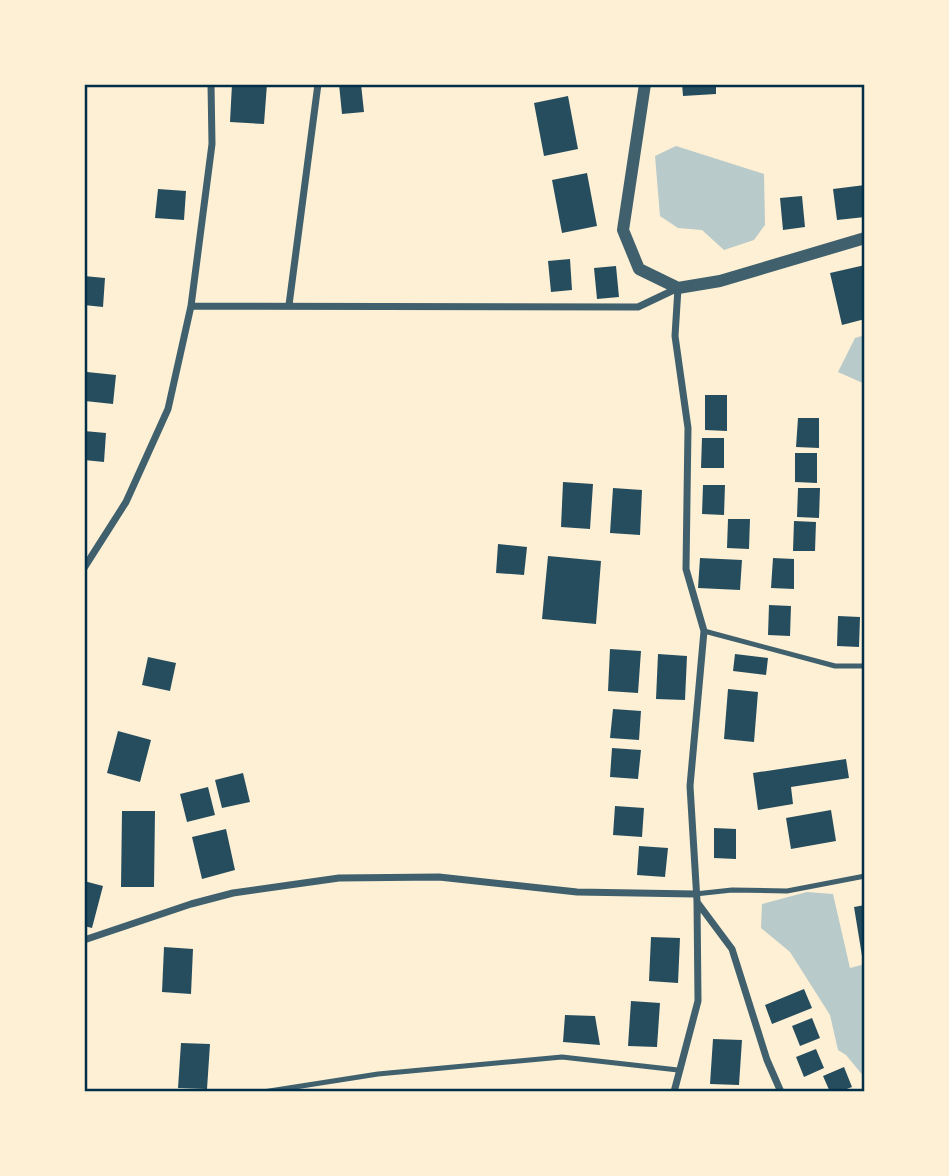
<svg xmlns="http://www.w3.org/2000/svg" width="949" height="1176" viewBox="0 0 949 1176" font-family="'PT Serif',serif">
<rect width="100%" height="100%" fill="#fdf0d5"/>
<path fill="#b9caca" d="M676,146L764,174L765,225L754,240L724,250L702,230L678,228L660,216L655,156Z
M865,335V384L838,372L855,338Z
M807,892L833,894L850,968L865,964V1078L846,1055L838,1050L830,1015L790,952L761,928L762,904Z"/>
<path fill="#264d5e" d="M232,84H267L264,124L230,122Z
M339,84H361L364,112L342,114Z
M682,84H716V94L683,96Z
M568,96L578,149L544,156L534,103Z
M587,173L597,226L562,233L552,180Z
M865,185V217L837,220L833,189Z
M158,189L186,191L184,220L155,218Z
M802,196L805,227L783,230L780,198Z
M570,259L572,290L551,292L548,261Z
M865,265V319L842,325L830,273Z
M616,266L619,297L597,299L594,268Z
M84,276L105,278L103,307L84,305Z
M87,372L116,375L113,404L85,401Z
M705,395H727V431L705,430Z
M798,418H819V448L796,447Z
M84,431L106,433L104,462L84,460Z
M702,438H724V468H701Z
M795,453H817V483L795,482Z
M563,482L593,484L590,529L561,527Z
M703,485H725L724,515L702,514Z
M613,488L642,490L640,535L610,533Z
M798,488H820L819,518L797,517Z
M728,519H750L749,549L727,548Z
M794,521L816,522L815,551H793Z
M498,544L527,547L524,575L496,573Z
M548,556L601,561L596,624L542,619Z
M700,558L742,560L740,590L698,588Z
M773,558L794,559V589L771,588Z
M769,605L791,606L790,636L768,635Z
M838,616L860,617L859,647L837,646Z
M610,649L641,651L638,693L608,691Z
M658,654L687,656L685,700L656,699Z
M735,654L768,658L766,675L733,671Z
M148,657L176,663L170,691L142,685Z
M728,689L758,692L754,742L724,739Z
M613,709L641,711L639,740L610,738Z
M118,731L151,740L140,782L107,773Z
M612,748L641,750L638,779L610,777Z
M846,759L849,778L791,787L793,804L758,810L753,773Z
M243,773L250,802L222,808L215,780Z
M208,787L215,815L187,822L180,794Z
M615,806L644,808L642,837L613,835Z
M831,810L836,841L791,849L786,818Z
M122,811H155L154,887H121Z
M714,828L736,829V859L714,858Z
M226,829L235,870L202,879L192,837Z
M639,846L668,848L665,877L637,875Z
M84,881L103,886L92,928L84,926Z
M865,905V956H862L854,907Z
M651,937L680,938L678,983L649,981Z
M164,947L193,949L191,994L162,992Z
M804,989L812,1008L772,1024L765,1005Z
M631,1001L660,1003L657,1047L628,1046Z
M565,1015L595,1016L600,1045L563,1042Z
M812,1018L820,1038L800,1046L792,1026Z
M713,1039L742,1040L739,1085L710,1084Z
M181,1043L210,1044L207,1089L178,1088Z
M816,1049L824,1068L804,1077L796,1057Z
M844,1067L852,1087L839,1092H830L823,1076Z"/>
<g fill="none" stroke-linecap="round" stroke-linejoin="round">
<path stroke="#3f606c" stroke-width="5" d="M704,631L835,666H865
M695,894L732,890L787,891L865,876
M263,1092L378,1074L562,1057L678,1070"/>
<path stroke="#3f606c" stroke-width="7" d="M289,305L318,84
M191,306L638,307L678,288L675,336L688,428L686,569L704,631L690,786L697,901L698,1001L674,1092
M84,568L126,502L168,409L191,306L212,144L211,84
M697,902L732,949L767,1060L781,1092
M84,940L191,904L233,893L339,878L439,877L577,892L695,894"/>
<path stroke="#3f606c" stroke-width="12" d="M645,84L623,230L639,269L678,288L720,281L865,238"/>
</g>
<rect width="949" height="1176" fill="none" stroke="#fdf0d5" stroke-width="172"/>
<rect x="86" y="86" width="777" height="1004" fill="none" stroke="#003049" stroke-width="2.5"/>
</svg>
